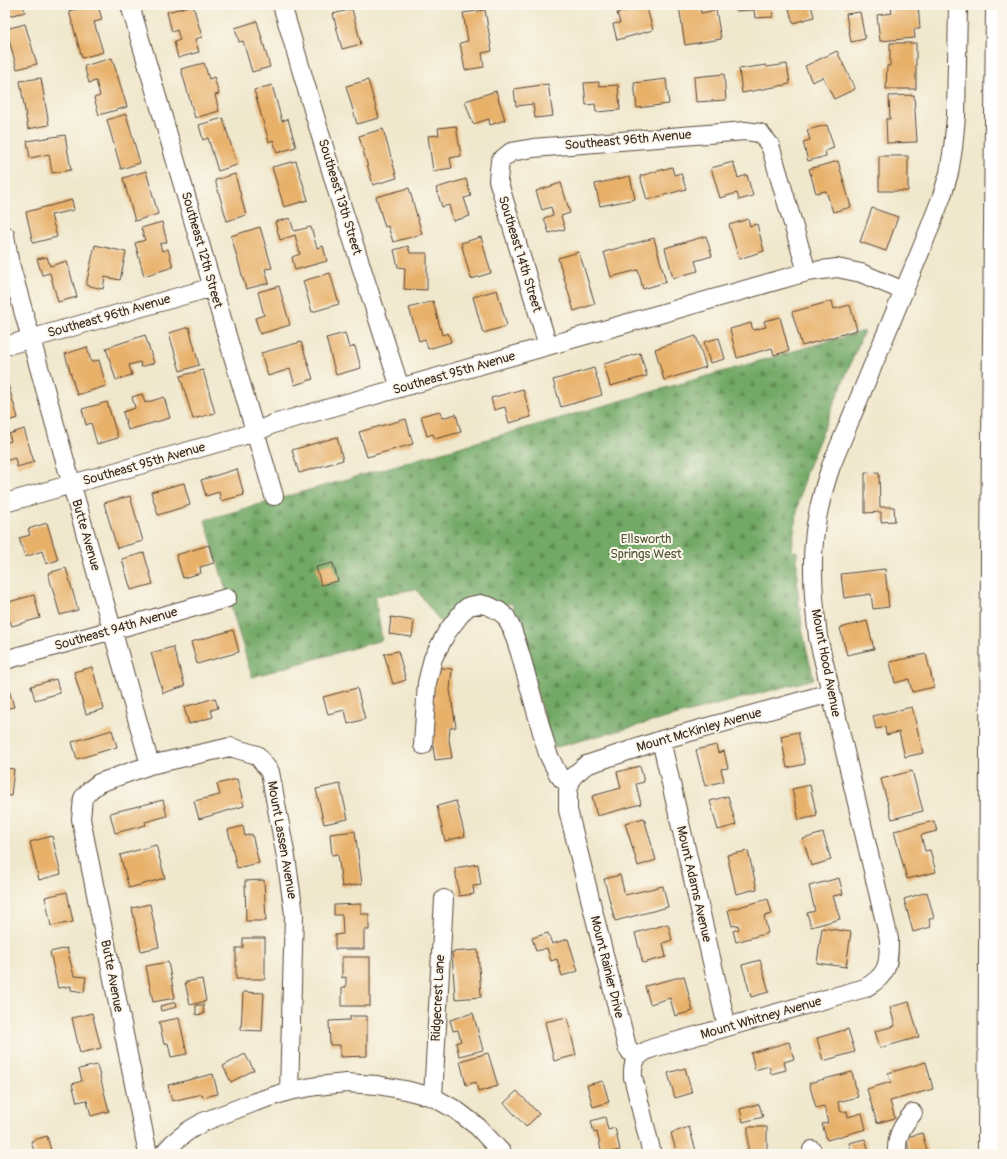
<svg xmlns="http://www.w3.org/2000/svg" width="1007" height="1159" viewBox="0 0 1007 1159" font-family="Pangolin,sans-serif">
<defs>
<pattern id="forest-firs" width="22" height="20" patternUnits="userSpaceOnUse"><rect width="22" height="20" fill="#72a966"/><path d="M5 1l3.5 6h-7zM16 11l3.5 6h-7z" fill="#5f8a53"/></pattern>
</defs>
<rect width="100%" height="100%" fill="#fbf7ec"/>
<filter id="ink" filterUnits="userSpaceOnUse"><feTurbulence type="fractalNoise" baseFrequency=".025" numOctaves="2"/><feDisplacementMap in="SourceGraphic" scale="8" xChannelSelector="R" yChannelSelector="G"/><feConvolveMatrix kernelMatrix="1 2 1 2 8 2 1 2 1" color-interpolation-filters="sRGB"/></filter>
<filter id="wash" filterUnits="userSpaceOnUse"><feTurbulence type="fractalNoise" baseFrequency=".012" numOctaves="4" result="noise"/><feDisplacementMap in="SourceGraphic" scale="16" xChannelSelector="R" yChannelSelector="G"/><feGaussianBlur stdDeviation="0.9" result="paint"/><feColorMatrix in="noise" values="0 0 0 0 0 0 0 0 0 0 0 0 0 0 0 0 0 1.4 0 .05"/><feComposite in="paint" operator="in"/></filter>
<g filter="url(#wash)">
<rect width="100%" height="100%" fill="#f0e8cd"/>
<path fill="url(#forest-firs)" stroke="#566a42" d="M864,331L806,472C799,498 794,524 792,552L797,551C797,570 797,590 800,609C802,633 808,656 814,679L553,748L512,603L441,623L416,589L375,596L382,640L252,677L205,520Z"/>
<g id="blocks">
<path fill="#e8b16a" d="M5,5H23L25,12L5,17Z
M92,5H98L102,20L94,22L103,52L82,58L69,11Z
M193,5L202,37L195,39L199,52L178,58L174,42L180,40L177,30L172,32L167,12Z
M623,5H646L653,30L617,40L613,24L620,23L617,13L625,11Z
M688,5H699L701,13L716,10L721,39L685,45L679,6Z
M736,5H772L773,17L755,18L754,10L736,11Z
M788,5H811L814,17L793,23Z
M845,5H855L846,8Z
M907,5H918L920,29H914L915,38L880,41L877,15L892,13L891,7Z
M352,9L361,44L342,49L333,14Z
M485,10L492,51L482,53L484,67L465,70L460,43L468,41L463,13Z
M860,12L865,39L851,42L846,14Z
M257,21L270,67L252,72L243,41L239,42L235,28Z
M25,24L37,64L17,69L6,29Z
M890,43H916V89H886L887,66H890Z
M837,51L855,89L834,99L823,77L812,82L805,66Z
M112,58L127,107L99,115L94,98L100,96L96,81L89,83L84,66Z
M204,63L209,79L214,77L219,94L215,95L219,111L195,118L181,69Z
M787,64L790,84L742,93L739,69L766,65L767,67Z
M724,74L726,100L696,102L694,77Z
M41,78L49,125L28,129L20,81Z
M666,79L669,104L637,108L634,83Z
M368,80L379,118L357,124L346,86Z
M599,82V86L618,85L620,110L596,112L595,104L586,105L584,83Z
M548,84L553,116L535,118L533,104L516,106L514,89Z
M272,85L282,121L288,119L296,147L277,153L273,140L269,142L254,90Z
M496,91L505,120L490,125L489,119L473,124L465,101Z
M914,95L917,142L887,143L886,119H890L889,96Z
M126,114L140,163L121,169L107,120Z
M223,118L237,165L218,171L208,138L203,140L199,125Z
M827,125L834,148L825,151L826,156L808,161L803,142L810,140L807,130Z
M456,126L461,156L450,158L452,168L433,171L428,136L439,135L438,128Z
M383,129L397,178L373,185L359,136Z
M65,135L71,170L52,173L49,154L30,158L27,141Z
M879,156H908V191H879Z
M296,161L308,200L284,207L272,167Z
M838,161L851,207L833,212L826,191L816,193L809,169Z
M733,162L738,178L747,175L753,196L739,200L737,193L720,198L711,168Z
M672,167L674,175L681,173L686,189L647,200L640,176Z
M146,171L158,214L135,221L123,178Z
M235,174L246,215L227,221L215,180Z
M630,176L635,199L600,206L595,184Z
M466,179L471,196L464,198L470,216L453,221L449,205L442,207L436,188Z
M561,183L570,213L561,216L565,229L549,233L544,218L553,215L551,207L542,210L536,191Z
M409,188L422,234L393,242L388,226L385,227L376,197Z
M72,200L74,210L51,215L57,237L33,243L26,212Z
M872,208L898,217L886,251L860,242Z
M290,218L294,231L311,227L317,248L323,246L327,261L295,270L292,257L300,254L295,235L280,240L275,222Z
M748,219L750,226L757,224L764,251L739,259L729,225Z
M162,222L167,242L160,244L162,251L168,249L173,267L144,276L135,243L145,240L141,228Z
M260,227L272,268L265,269L269,283L246,289L231,236Z
M706,236L712,256L695,261L698,271L673,278L665,248Z
M481,237L491,273L471,279L461,243Z
M654,238L666,282L643,289L638,270L611,277L604,252Z
M95,245L126,252L120,280L105,277L103,289L86,285Z
M408,246L410,253H427V290L404,289L405,268L398,267L394,250Z
M579,252L595,304L574,311L558,258Z
M47,257L50,266L67,261L77,297L58,302L50,273L42,275L37,259Z
M330,273L339,304L312,312L303,281Z
M279,286L290,325L260,334L255,318L264,315L258,292Z
M497,290L507,326L483,333L473,297Z
M433,301L442,335L448,333L451,342L428,349L425,339L419,341L409,308Z
M832,301L834,309L850,305L857,330L802,346L792,312Z
M780,317L789,351L774,355L772,348L737,358L730,329L751,323L753,330L766,327L764,321Z
M189,327L199,365L180,371L169,333Z
M345,333L349,348L355,346L361,368L336,375L326,338Z
M145,335L154,363L141,367L140,362L129,365L132,375L116,380L106,348Z
M696,336L706,367L664,380L655,349Z
M719,338L725,359L710,363L704,342Z
M301,342L313,379L295,385L290,369L268,376L261,353Z
M87,347L91,362L99,360L106,386L77,395L65,354Z
M640,353L647,376L610,386L604,364Z
M594,368L602,395L561,407L553,380Z
M203,370L215,413L193,419L180,376Z
M5,381H7L18,418L5,422Z
M523,389L531,417L509,423L505,407L494,410L491,398Z
M142,394L145,403L164,397L170,418L128,430L123,412L135,408L132,397Z
M107,402L118,438L97,444L91,423L86,425L82,409Z
M440,411L442,418L456,414L461,432L435,439L433,434L427,436L421,416Z
M406,419L413,444L367,457L359,432Z
M24,429L34,462L17,467L15,458L5,461V443L11,441L9,434Z
M337,437L343,460L299,473L292,450Z
M237,469L244,495L221,501L219,492L206,496L201,480Z
M879,472L880,507H894L895,521L881,522V512L865,513V473Z
M184,483L190,505L158,515L151,492Z
M130,496L143,541L117,548L104,503Z
M47,523L58,560L46,564L42,551L25,557L19,538L30,535L28,529Z
M209,545L214,563L200,567L201,573L183,578L176,555Z
M144,553L153,584L131,590L122,559Z
M333,563L338,581L321,585L316,567Z
M66,568L78,610L60,615L48,573Z
M885,569L889,607L873,609L871,594L844,598L841,574Z
M34,595L40,618L12,626L9,619L5,620V603Z
M391,617L414,621L412,637L389,634Z
M867,621L874,649L847,655L840,628Z
M233,630L239,652L197,664L191,642Z
M173,647L185,686L163,693L151,653Z
M398,651L406,680L393,684L384,654Z
M926,654L934,687L912,692L909,679L895,683L890,662Z
M92,667L104,709L86,714L74,672Z
M434,667L452,669L450,690L456,727L450,728L449,739L452,758L435,760L432,740Z
M56,679L60,693L35,700L31,686Z
M357,688L365,719L348,724L345,710L328,714L323,697Z
M9,690L14,707L5,709V691Z
M215,698L218,708L211,710L213,717L189,724L184,707Z
M912,707L923,753L905,757L899,732L886,735L885,727L876,729L873,716Z
M112,730L117,747L77,759L72,742Z
M798,732L805,764L787,768L781,736Z
M716,745L718,753L724,751L728,768L721,769L724,781L705,786L696,750Z
M640,766L644,782L636,784L641,804L597,816L592,796L621,788L617,772Z
M5,768L14,769L11,796L5,795Z
M912,771L923,811L892,819L881,779Z
M237,779L244,806L199,819L194,801L220,795L217,784Z
M340,784L348,819L324,824L316,789Z
M810,785L817,816L799,820L792,789Z
M728,796L736,825L718,830L710,801Z
M163,800L167,816L145,822L146,825L115,833L110,813Z
M456,801L465,836L445,841L437,806Z
M644,818L656,860L638,866L625,823Z
M934,821L937,831L921,835L925,851L930,850L936,872L907,879L894,831Z
M243,826L245,836L252,834L259,863L237,868L228,830Z
M355,831L362,884L342,887L338,854L332,855L330,834Z
M823,833L831,860L811,866L803,839Z
M52,836L61,874L39,880L30,842Z
M156,845L165,878L129,888L120,855Z
M748,851L757,889L736,894L727,855Z
M478,864L481,885L473,886L474,894L459,896L455,868Z
M620,875L625,895L663,886L668,907L615,921L604,879Z
M839,878L843,894L833,896L840,919L811,927L807,913L815,911L809,886Z
M264,880L266,921H246L245,881Z
M67,892L73,922L51,926L45,897Z
M927,892L934,918L929,919L931,927L913,932L904,899Z
M768,899L772,914L764,916L768,933L736,942L733,931L739,929L738,925L732,926L728,910Z
M150,904L159,947L141,951L132,908Z
M361,904V914H369V930H364V949H335V935L343,934L342,915H334V905Z
M668,924L672,940L663,943L666,957L643,963L635,933Z
M822,928L851,932L846,967L817,963Z
M548,933L552,944L568,939L578,971L562,976L557,959L551,961L547,948L536,951L532,938Z
M243,938H265V979H236V948H243Z
M67,948L74,976L86,977L84,992L71,990V986L58,988L50,952Z
M478,950L481,997L455,999L452,952Z
M342,957H370V1006H342V987H346V977L342,978Z
M760,960L769,992L751,997L742,965Z
M168,962L175,998L153,1002L146,966Z
M684,976L693,1011L675,1016L670,998L650,1004L645,986Z
M202,979L206,1001L190,1005L185,982Z
M243,992L264,993L262,1031L241,1030Z
M176,1002L177,1007L161,1011L160,1006Z
M909,1002L919,1037L880,1048L875,1031L895,1026L890,1007Z
M196,1005H203L204,1014L196,1015Z
M92,1013L101,1048L80,1053L72,1018Z
M473,1013L483,1050L459,1056L456,1043L461,1041L458,1030L453,1031L450,1020Z
M350,1016H367V1056L340,1057V1045H330L329,1021L350,1020Z
M567,1017L576,1055L554,1061L545,1022Z
M179,1018L187,1054L171,1057L168,1043L164,1044L159,1022Z
M848,1029L855,1052L823,1061L817,1038Z
M789,1042L794,1059L784,1062L786,1070L771,1074L769,1066L755,1070L751,1053Z
M488,1053L498,1086L478,1092L476,1082L466,1085L460,1061Z
M245,1054L254,1070L231,1082L223,1066Z
M926,1062L933,1089L890,1101L895,1118L877,1123L867,1089L891,1082L888,1073Z
M97,1065L109,1111L91,1116L87,1100L77,1102L72,1084L82,1081L79,1069Z
M685,1068L692,1093L675,1098L668,1073Z
M852,1072L858,1097L838,1102L841,1112L847,1111L848,1117L862,1113L866,1129L827,1140L822,1124L828,1123L824,1106L816,1108L809,1083Z
M213,1074L218,1094L203,1097L202,1094L172,1101L168,1085Z
M603,1081L609,1102L593,1107L587,1085Z
M517,1091L539,1114L526,1127L504,1103Z
M759,1104L763,1117L743,1122L740,1109Z
M605,1117L608,1130L615,1128L620,1150L602,1154L597,1132L594,1133L591,1121Z
M689,1127L697,1154H677L671,1133Z
M748,1127H767V1151L748,1150Z
M922,1133L928,1154H910L906,1137Z
M47,1136L52,1154H35L31,1141Z
M865,1139L870,1154H852L849,1143Z"/>
</g>
</g>
<g filter="url(#ink)">
<use href="#blocks" fill-opacity="0" stroke="#564638" stroke-width="1"/>
<g fill="none" stroke-linecap="round" stroke-linejoin="round">
<defs>
<path id="minor" d="M130,5L274,496
M282,5L338,194L400,388
M5,235L9,260L150,765
M5,346L213,287
M548,346L498,180L500,161L511,152L533,148L745,131L760,133L770,145L807,272
M5,503L256,432L273,424L807,272L837,268L861,273L904,291
M5,660L227,598
M661,740L727,1027
M423,745L427,683L433,658L447,632L463,611L469,606L480,604L489,606L499,611L506,617L512,629L520,653L548,754L558,774L562,779L570,784
M636,1060L627,1047L568,810V791L572,777L586,765L661,740L830,693
M433,1097L444,899
M812,1150L813,1154
M148,1154L81,819L83,798L90,790L99,783L150,765L230,747L257,755L270,772L286,857L294,914L289,1091
M163,1154L173,1143L188,1131L203,1122L255,1102L289,1091L317,1086L346,1083L377,1085L405,1090L433,1097L456,1110L478,1127L503,1154
M652,1154L633,1077C632,1060 637,1054 653,1048L865,988C888,975 889,965 889,939L818,637C814,605 811,573 814,541C816,515 823,490 831,466L923,245L942,196L949,173L953,148L956,117L958,5
M897,1154C896,1136 902,1126 913,1113"/>
<path id="highway" d="M989,1154L992,557L997,5"/>
</defs>
<use href="#minor" stroke="#564638" stroke-width="20"/>
<use href="#highway" stroke="#564638" stroke-width="24"/>
<use href="#minor" stroke="#fff" stroke-width="18"/>
<use href="#highway" stroke="#fff" stroke-width="22"/>
</g>
</g>
<g text-anchor="middle" dominant-baseline="central" stroke-width="4" stroke-linejoin="round" paint-order="stroke">
<g font-size="13" fill="#3b2a1e" stroke="#fbf7ec">
<text transform="translate(628 140) rotate(-5)">Southeast 96th Avenue</text>
<text transform="translate(340 197) rotate(73)">Southeast 13th Street</text>
<text transform="translate(202 250) rotate(74)">Southeast 12th Street</text>
<text transform="translate(520 254) rotate(73)">Southeast 14th Street</text>
<text transform="translate(109 316) rotate(-16)">Southeast 96th Avenue</text>
<text transform="translate(454 373) rotate(-16)">Southeast 95th Avenue</text>
<text transform="translate(144 464) rotate(-16)">Southeast 95th Avenue</text>
<text transform="translate(86 535) rotate(74)">Butte Avenue</text>
<text transform="translate(116 629) rotate(-16)">Southeast 94th Avenue</text>
<text transform="translate(826 663) rotate(79)">Mount Hood Avenue</text>
<text transform="translate(699 730) rotate(-16)">Mount McKinley Avenue</text>
<text transform="translate(282 840) rotate(80)">Mount Lassen Avenue</text>
<text transform="translate(694 884) rotate(77)">Mount Adams Avenue</text>
<text transform="translate(607 967) rotate(76)">Mount Rainier Drive</text>
<text transform="translate(112 976) rotate(79)">Butte Avenue</text>
<text transform="translate(438 998) rotate(-87)">Ridgecrest Lane</text>
<text transform="translate(761 1018) rotate(-16)">Mount Whitney Avenue</text>
</g>
<g font-size="13" fill="#545838" stroke="#fbf7ec">
<text x="646" y="539">Ellsworth<tspan x="646" dy="15">Springs West</tspan></text>
</g>
</g>
<rect width="1007" height="1159" fill="none" stroke="#fbf7ec" stroke-width="20"/>
</svg>
